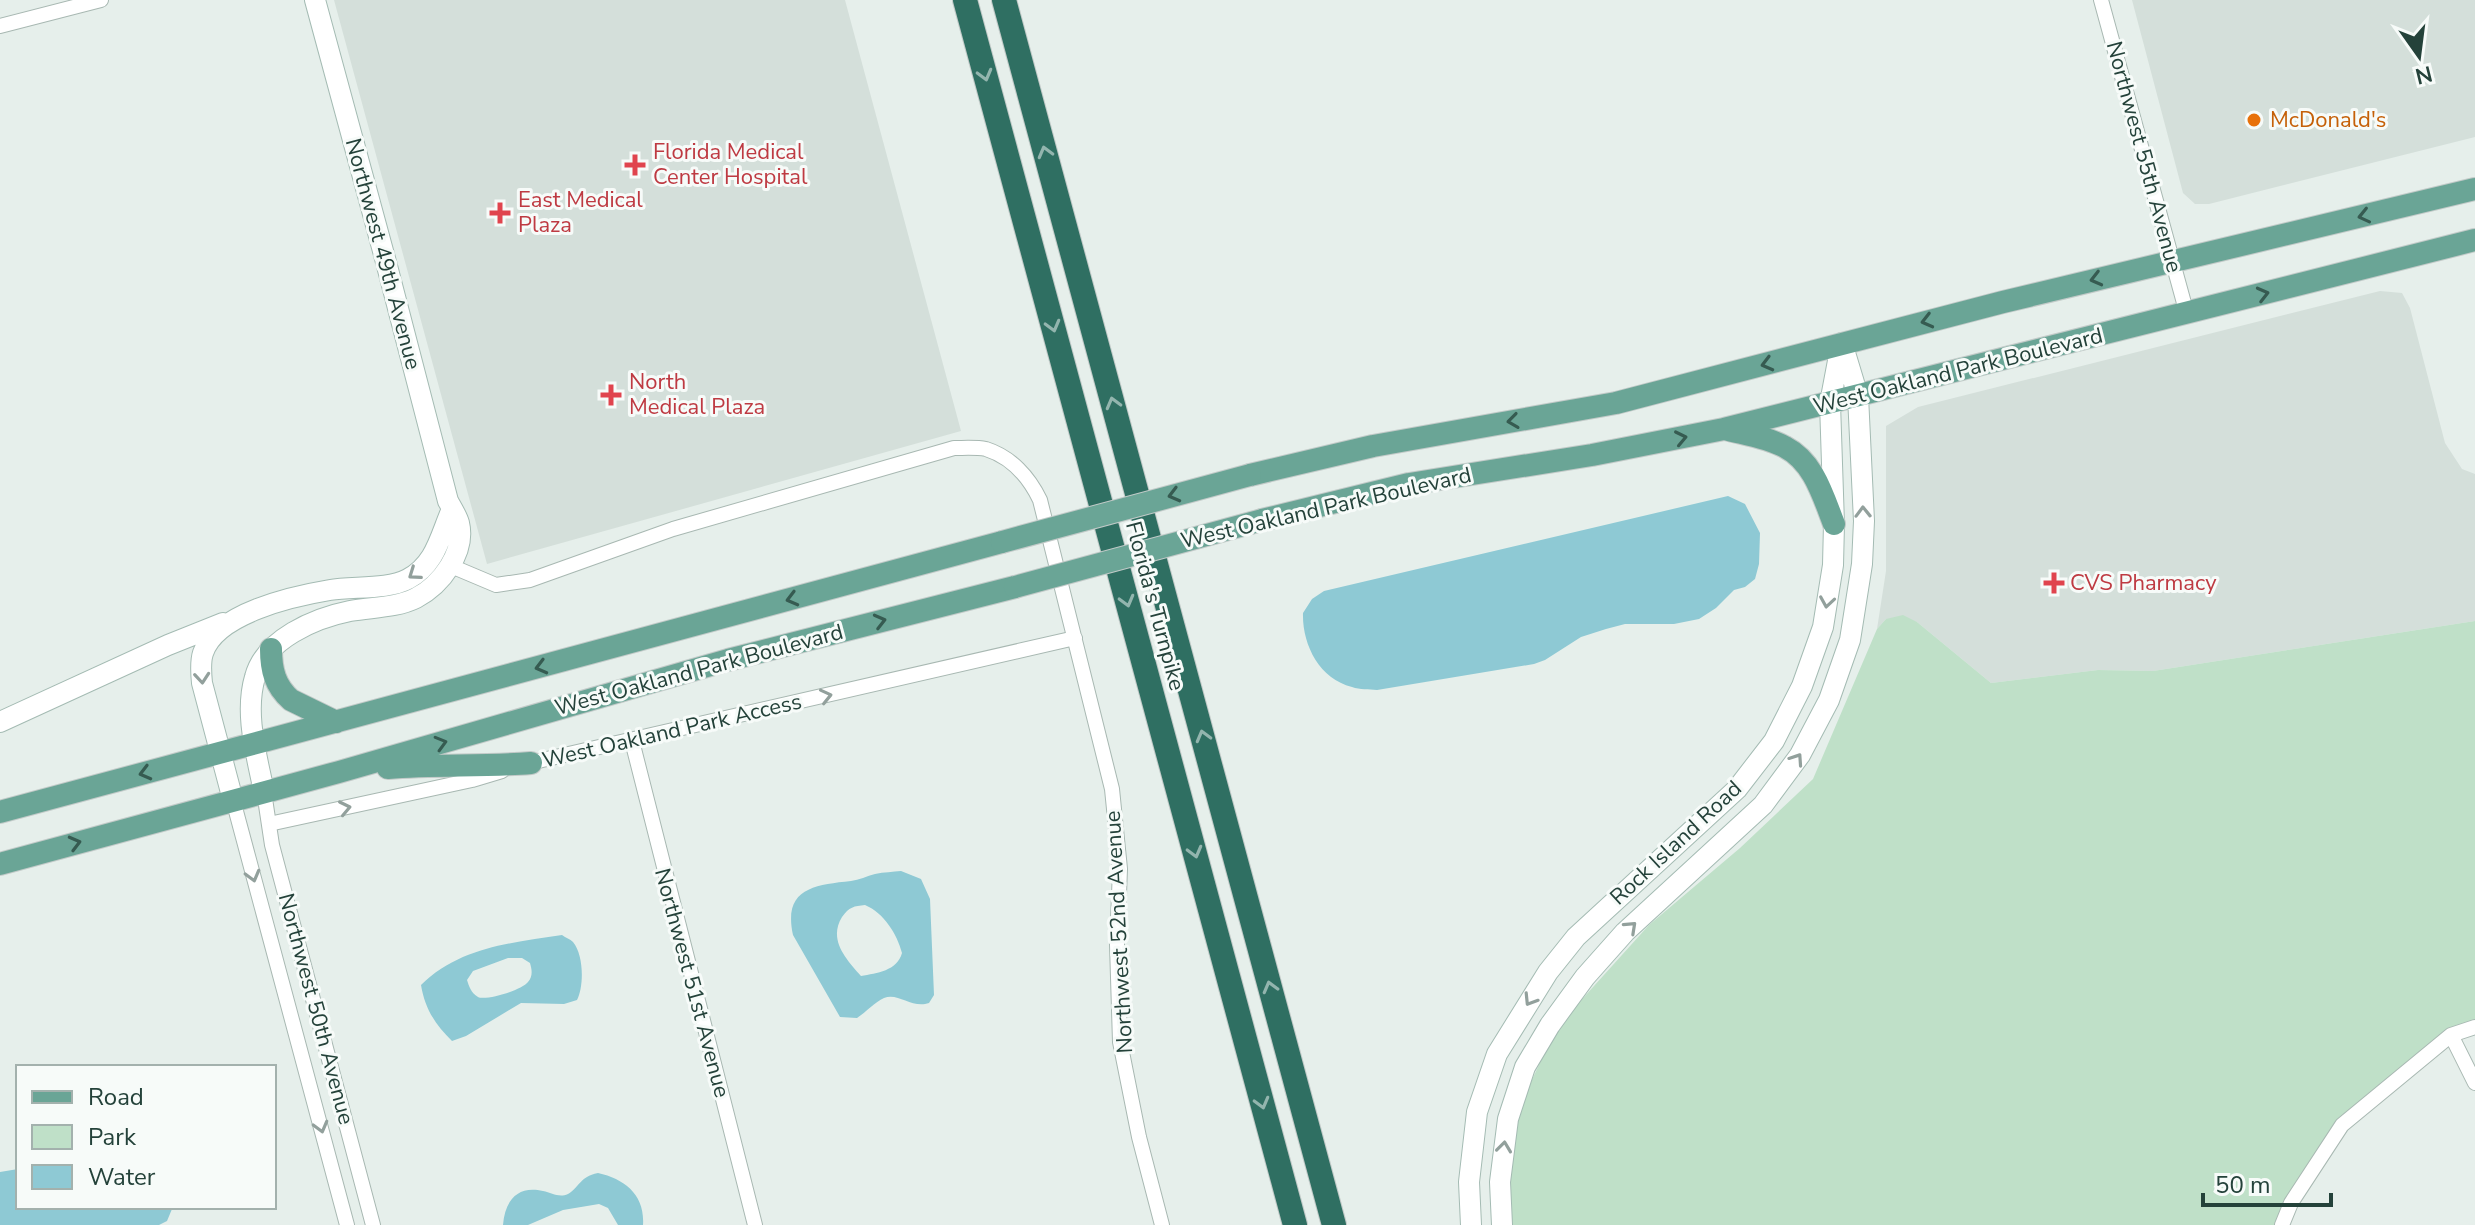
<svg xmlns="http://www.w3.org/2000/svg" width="2475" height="1225" viewBox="0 0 2475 1225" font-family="'Nunito Sans',sans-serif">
<rect width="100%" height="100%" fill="#e6efeb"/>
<path fill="#d4dfda" d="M334,0H845L961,431L487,564Z
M2132,0H2475V137L2209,204H2195L2183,193Z
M2380,291L2402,293L2410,308L2445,443L2462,469L2475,474V621L2153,671L2098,670L1991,683L1917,622L1886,619L1877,629L1886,571V426L1918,407Z"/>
<path fill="#bfe0c8" d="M1903,615L1917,622L1991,683L2098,670L2153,671L2475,621V1027L2451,1035L2342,1125L2282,1225H1511L1509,1128L1557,1027L1649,925L1740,848L1813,779L1877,629L1886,619Z"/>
<path fill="#8ec9d4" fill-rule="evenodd" d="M1728,496L1745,504L1760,533L1759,564L1755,579L1745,587L1734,590L1716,608L1699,619L1674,624H1625L1606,629L1581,637L1545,660L1534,664L1377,690C1369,689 1360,690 1352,687C1319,679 1302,644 1303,613L1312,599L1324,591Z
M901,871L921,879L930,899L934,995L929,1003C912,1009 898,992 884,998C875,1002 866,1012 857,1018L840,1017L793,935C783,889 813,885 851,881C859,880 867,876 875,874C884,872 893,872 901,871ZM865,905C884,913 897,934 902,953C897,971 877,973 861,976C846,959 828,940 842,917C849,907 854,906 865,905Z
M562,935C566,938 570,939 573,942C584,955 584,987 577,1000L564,1004L521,1003L466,1036L452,1041C435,1024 425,1009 421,985C460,947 511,943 562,935ZM508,958H522L530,963C532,970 533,976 528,982C522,990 486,1001 478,997C471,993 469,986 467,980L473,971Z
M18,1169V1207H171L172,1209L167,1221L159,1225H0V1172Z
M598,1173C625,1179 645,1195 643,1225H618L608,1208L599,1204L563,1210L528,1225H503C505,1201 517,1185 543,1191C552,1193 559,1198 568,1194C580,1187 579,1177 598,1173Z"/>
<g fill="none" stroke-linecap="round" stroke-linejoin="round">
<defs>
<path id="street" d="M2101,0L2187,314
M0,26L101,0
M451,566L496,585L530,580L673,529L954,448C964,448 976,447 986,449C1011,457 1029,477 1040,500L1112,789L1120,869L1117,945L1120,1042L1139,1137L1162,1225
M632,741L755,1225
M525,764L1075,638
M264,792L272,845L373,1225
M233,800L347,1225
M269,824L472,780L502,771
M2451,1035L2475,1083
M2282,1225L2291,1203L2342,1125L2451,1035L2475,1027"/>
<path id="secondary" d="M0,722L168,645L223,623
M264,792C257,756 244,714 255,677C265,639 315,618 350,611C372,607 396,608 416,598C441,585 466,552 459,523C457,516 452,508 448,501L386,262L315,0
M233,800L202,683C201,673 200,662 203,653C216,613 294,596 330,590C352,586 388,590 408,579C436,564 440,536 452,509
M1471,1225L1469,1182L1477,1112L1497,1054L1548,972L1576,937L1737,789L1774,741L1802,686L1823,627L1833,565L1834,524L1830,403L1841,345
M1502,1225L1500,1182L1508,1119L1525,1067L1550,1025L1585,977L1625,932L1763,805L1800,755L1829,700L1850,640L1862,564L1864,521L1858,396L1842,343"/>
<path id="primary" d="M1725,429C1744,434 1767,437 1785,447C1814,462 1823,496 1834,524
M1250,475L1373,446L1616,403L2003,302L2475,189
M1262,520L1409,484L1592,455L1724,429L2475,240
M271,649C271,670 275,686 291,700L336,722
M388,768C436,764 483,767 531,763
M0,812L1002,542
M0,864L339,772L728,660L1015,587"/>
<path id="highway" d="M965,0L1295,1225
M1004,0L1334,1225"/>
</defs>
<use href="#street" stroke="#a8b8b2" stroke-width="16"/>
<use href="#secondary" stroke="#a4bbb3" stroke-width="22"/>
<use href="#primary" stroke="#c2cac8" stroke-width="24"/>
<use href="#highway" stroke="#c2cac8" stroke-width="26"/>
<use href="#street" stroke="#fff" stroke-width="14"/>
<use href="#secondary" stroke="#fff" stroke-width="20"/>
<use href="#primary" stroke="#6aa596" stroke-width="22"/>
<use href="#highway" stroke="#2f6f62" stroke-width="24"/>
<defs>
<path id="primary-bridge" d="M1002,542L1250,475
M1015,587L1262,520"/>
</defs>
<use href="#primary-bridge" stroke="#c2cac8" stroke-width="24" stroke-linecap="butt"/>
<use href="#primary-bridge" stroke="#6aa596" stroke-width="22"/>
</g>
<defs><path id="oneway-chevron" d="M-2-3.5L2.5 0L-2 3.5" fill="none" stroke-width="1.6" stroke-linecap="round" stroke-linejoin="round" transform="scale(2)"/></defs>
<g stroke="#93b5ae">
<use href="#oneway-chevron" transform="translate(985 75) rotate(75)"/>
<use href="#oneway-chevron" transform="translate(1045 152) rotate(-105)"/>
<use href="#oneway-chevron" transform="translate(1053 326) rotate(75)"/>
<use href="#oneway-chevron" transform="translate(1113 403) rotate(-105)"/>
<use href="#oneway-chevron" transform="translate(1127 601) rotate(75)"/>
<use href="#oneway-chevron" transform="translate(1203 736) rotate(-105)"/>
<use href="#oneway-chevron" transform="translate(1195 852) rotate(75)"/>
<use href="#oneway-chevron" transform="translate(1270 987) rotate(-105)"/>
<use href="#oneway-chevron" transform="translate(1262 1103) rotate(75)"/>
</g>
<g stroke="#365b51">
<use href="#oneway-chevron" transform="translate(2364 216) rotate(167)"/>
<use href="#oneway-chevron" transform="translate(2096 279) rotate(166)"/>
<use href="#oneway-chevron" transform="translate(2263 294) rotate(-14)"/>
<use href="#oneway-chevron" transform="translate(1927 321) rotate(166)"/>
<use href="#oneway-chevron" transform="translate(1767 364) rotate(165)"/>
<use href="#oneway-chevron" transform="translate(1513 421) rotate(172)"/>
<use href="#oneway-chevron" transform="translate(1681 438) rotate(-12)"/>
<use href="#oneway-chevron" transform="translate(1174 495) rotate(165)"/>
<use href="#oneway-chevron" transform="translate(792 599) rotate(165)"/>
<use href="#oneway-chevron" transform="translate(880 621) rotate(-14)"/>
<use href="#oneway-chevron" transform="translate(541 667) rotate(165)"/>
<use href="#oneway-chevron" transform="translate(441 743) rotate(-16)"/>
<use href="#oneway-chevron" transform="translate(145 773) rotate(165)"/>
<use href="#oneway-chevron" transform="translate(75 843) rotate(-15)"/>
</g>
<g stroke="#92a09c">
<use href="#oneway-chevron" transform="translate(1863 512) rotate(-91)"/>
<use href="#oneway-chevron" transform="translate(414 574) rotate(145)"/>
<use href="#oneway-chevron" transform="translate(1827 602) rotate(99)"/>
<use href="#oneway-chevron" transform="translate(202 678) rotate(85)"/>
<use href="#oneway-chevron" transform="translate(826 696) rotate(-13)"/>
<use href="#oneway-chevron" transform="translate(1797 759) rotate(-56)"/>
<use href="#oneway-chevron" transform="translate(345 808) rotate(-12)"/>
<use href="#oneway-chevron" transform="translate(253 876) rotate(75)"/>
<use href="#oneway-chevron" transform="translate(1631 927) rotate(-43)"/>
<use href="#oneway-chevron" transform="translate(1530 1000) rotate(122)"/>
<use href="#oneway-chevron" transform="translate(321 1127) rotate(75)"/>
<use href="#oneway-chevron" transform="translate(1504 1147) rotate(-83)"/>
</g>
<circle fill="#e8710a" stroke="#f7fbf9" stroke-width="3" cx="2254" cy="120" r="8"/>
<g fill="#e0444e" stroke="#f7fbf9" stroke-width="3">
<path d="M631 153h8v8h8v8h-8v8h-8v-8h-8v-8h8z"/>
<path d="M496 201h8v8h8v8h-8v8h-8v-8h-8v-8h8z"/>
<path d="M607 383h8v8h8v8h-8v8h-8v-8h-8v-8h8z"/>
<path d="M2050 571h8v8h8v8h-8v8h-8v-8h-8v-8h8z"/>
</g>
<g text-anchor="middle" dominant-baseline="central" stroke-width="6" stroke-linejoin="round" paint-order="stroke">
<g font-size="22" fill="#c56008" stroke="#f7fbf9" text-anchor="start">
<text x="2270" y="120">McDonald's</text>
</g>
<g font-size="22" fill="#be3a42" stroke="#f7fbf9" text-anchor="start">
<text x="653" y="152">Florida Medical<tspan x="653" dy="25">Center Hospital</tspan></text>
<text x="518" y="200">East Medical<tspan x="518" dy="25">Plaza</tspan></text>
<text x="629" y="382">North<tspan x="629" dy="25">Medical Plaza</tspan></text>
<text x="2070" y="583">CVS Pharmacy</text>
</g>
<g font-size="22" fill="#24423a" stroke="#f7fbf9">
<text transform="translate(2144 157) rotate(75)">Northwest 55th Avenue</text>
<text transform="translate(383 254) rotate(75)">Northwest 49th Avenue</text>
<text transform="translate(1958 371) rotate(-14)">West Oakland Park Boulevard</text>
<text transform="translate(1326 508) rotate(-13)">West Oakland Park Boulevard</text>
<text transform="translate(1155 606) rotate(75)">Florida's Turnpike</text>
<text transform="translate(699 670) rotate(-15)">West Oakland Park Boulevard</text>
<text transform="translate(672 731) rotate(-13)">West Oakland Park Access</text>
<text transform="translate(1676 843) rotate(-43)">Rock Island Road</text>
<text transform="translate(1119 932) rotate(-93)">Northwest 52nd Avenue</text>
<text transform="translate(692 983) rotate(75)">Northwest 51st Avenue</text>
<text transform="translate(316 1009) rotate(75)">Northwest 50th Avenue</text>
</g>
</g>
<rect x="16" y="1065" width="260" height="144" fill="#f7fbf9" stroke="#a3b1ad" stroke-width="2"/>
<rect x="32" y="1091" width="40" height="12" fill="#6aa596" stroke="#a3b1ad" stroke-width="2"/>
<text x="88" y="1105" font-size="24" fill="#24423a">Road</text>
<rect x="32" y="1125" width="40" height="24" fill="#bfe0c8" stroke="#a3b1ad" stroke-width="2"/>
<text x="88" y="1145" font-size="24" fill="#24423a">Park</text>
<rect x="32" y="1165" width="40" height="24" fill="#8ec9d4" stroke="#a3b1ad" stroke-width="2"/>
<text x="88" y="1185" font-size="24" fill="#24423a">Water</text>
<g transform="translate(2419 56) rotate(166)" stroke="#f7fbf9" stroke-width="6" paint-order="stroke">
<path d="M0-6L14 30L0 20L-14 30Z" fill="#24423a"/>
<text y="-12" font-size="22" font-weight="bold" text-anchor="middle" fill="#24423a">N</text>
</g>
<path d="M2203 1193v12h128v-12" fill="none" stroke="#24423a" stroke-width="4"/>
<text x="2215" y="1193" font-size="24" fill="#24423a" stroke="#f7fbf9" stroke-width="6" paint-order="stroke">50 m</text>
</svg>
